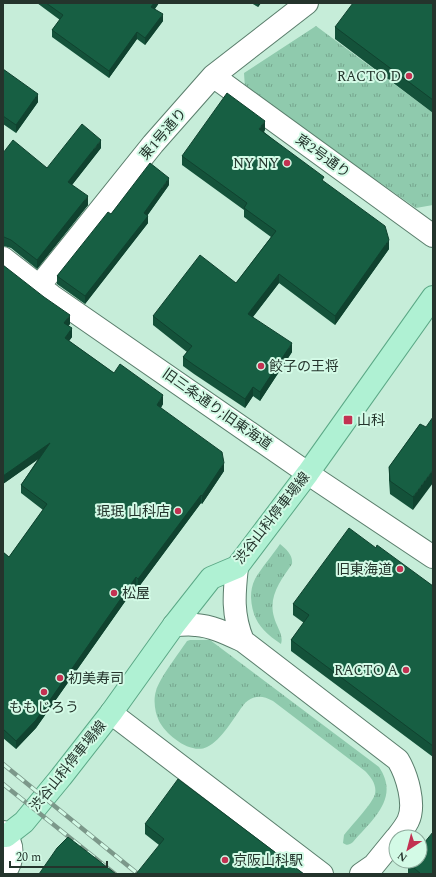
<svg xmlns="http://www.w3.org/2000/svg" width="436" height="877" viewBox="0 0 436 877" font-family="Spectral,'Noto Sans JP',serif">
<defs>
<pattern id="grass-tufts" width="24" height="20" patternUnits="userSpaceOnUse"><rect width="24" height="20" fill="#8fcaad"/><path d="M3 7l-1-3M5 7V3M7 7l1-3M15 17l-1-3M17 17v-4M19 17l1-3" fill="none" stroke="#75a58d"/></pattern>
</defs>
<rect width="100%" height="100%" fill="#c6edd9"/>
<path fill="url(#grass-tufts)" d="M316,26L433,113V205L416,208L245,88L244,73Z
M280,544C287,550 293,555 292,564C281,580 268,596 274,617C276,626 284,635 281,644C262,631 252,620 251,597C251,591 252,585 255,579C262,567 272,556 280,544Z
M190,640H210L379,767C400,798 373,819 353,842C349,845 347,846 343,843L344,835C351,826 373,803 375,794C377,785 371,777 365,771L273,701C262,695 254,695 245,703C234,717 222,740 207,747C191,755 166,735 159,721C155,713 153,700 156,691C159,679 179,653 187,641Z"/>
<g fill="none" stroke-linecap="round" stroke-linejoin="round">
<defs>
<path id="minor" d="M213,76L433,236
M3,258L52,296L319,481L433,557
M39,286L153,144L213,76L307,3
M237,567C234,594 232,615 243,641
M174,625C181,625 189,624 196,625C212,626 228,634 243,641L398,760C407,775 416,805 408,821C405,827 401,832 397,837
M111,713L322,874
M3,832C15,844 14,862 3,874
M361,874L374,865L396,838"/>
<path id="major" d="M6,836L24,822L61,777L111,713L174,625L211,578L237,567L308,473L433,297"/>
</defs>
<use href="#minor" stroke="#5a7e6c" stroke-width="24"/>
<use href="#major" stroke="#5ba886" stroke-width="24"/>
<use href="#minor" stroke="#fff" stroke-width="22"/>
<use href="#major" stroke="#aff1d3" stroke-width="22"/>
<defs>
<path id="rail" d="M3,764L138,874
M3,784L115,874"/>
</defs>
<use href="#rail" stroke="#7c988a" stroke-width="4.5"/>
<use href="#rail" stroke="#d3fae6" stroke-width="3" stroke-dasharray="9" stroke-linecap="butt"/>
</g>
<path fill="#14523a" d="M37,3H159L155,9L163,21L145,45L137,39L109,78L52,37V30L60,20Z
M251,3H261L258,7Z
M433,3V113L335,39V27Z
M3,69L38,102L16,133L3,124Z
M265,130L264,132L324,182L389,249L335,325L279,283L253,317L292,352L260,401L253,396L245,408L194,374L183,366V357L187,352L153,325V316L236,283L271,237L244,217V210L182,165V156Z
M101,148L72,185L88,205L37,269L11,248L4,246H3V153L47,168Z
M169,185L147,216L148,223L85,304L57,284V276L111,214Z
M3,265L70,324L68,326L72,337L69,341L114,373L163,404L161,408L224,471L202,504L201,503L138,588L136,586L36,728L16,749L3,738V552L9,557L43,510L21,493V485L38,459L3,484Z
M420,424L413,510L390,494L389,480V467Z
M376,548L433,586V757L291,651V640L304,623L293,615V604Z
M145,824L304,874L159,845L145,834Z
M408,863L433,874H408Z"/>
<path fill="#10422f" d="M154,3H159L151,14V7Z
M258,3H261L258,7Z
M163,14V21L145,45V38Z
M137,32V39L109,78V71Z
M38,94V102L16,133V125Z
M265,121V130L259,138V129Z
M101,140V148L68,190V182Z
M169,178V185L144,220V213Z
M88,196V205L37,269V260Z
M148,216V223L85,304V296Z
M389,240V249L335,325V316Z
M279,274V283L248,323V314Z
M70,315V324L64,331V323Z
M72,328V337L65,346V338Z
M292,343V352L260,401V392Z
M253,387V396L245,408V399Z
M163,395V404L157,413V405Z
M50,443V451L3,484V476Z
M224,463V471L202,504V496Z
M433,470V483L413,510V497Z
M201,495V503L138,588V579Z
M136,577V586L36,728L16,749V741Z"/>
<path fill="#175f43" stroke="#10422f" d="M46,3H154L151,7L163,14L145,38L137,32L109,71L52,30L63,15Z
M353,3H433V100L335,27Z
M3,69L38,94L16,125L3,116Z
M227,93L265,121L259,129L324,177L322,180L385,226L389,240L335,316L279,274L248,314L292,343L260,392L253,387L245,399L194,365L183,357L192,346L153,316L200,255L236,283L276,231L244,208L247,203L182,156Z
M82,124L101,140L68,182L88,196L37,260L11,240L4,237H3V153L13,140L47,168Z
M150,163L169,178L144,213L148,216L85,296L57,276L108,212L111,214Z
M3,265L44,297L70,315L64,323L72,328L65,338L114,373L120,364L163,395L157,405L222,452L224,463L202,496L201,495L138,579L136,577L36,720L16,741L3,729V552L9,557L47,504L21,485L50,443L3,476Z
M433,417V470L413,497L390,481L389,467L420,424L426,427Z
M349,528L376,548L377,545L433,586V746L291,640L309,615L293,604Z
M178,779L304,874H136L164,839L145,824Z
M433,832V874H421L408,863L410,861H420V848Z
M68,837L116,874H39L57,848Z"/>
<g fill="#c23252" stroke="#d3fae6" stroke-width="1.5">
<circle cx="409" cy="76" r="4"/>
<circle cx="287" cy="163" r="4"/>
<circle cx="261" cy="366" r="4"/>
<rect x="343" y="415" width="10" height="10" rx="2"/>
<circle cx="178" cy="511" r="4"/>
<circle cx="400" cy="569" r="4"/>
<circle cx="114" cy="593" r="4"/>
<circle cx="406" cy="670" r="4"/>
<circle cx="60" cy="678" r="4"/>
<circle cx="44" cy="692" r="4"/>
<circle cx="225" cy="860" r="4"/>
</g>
<g text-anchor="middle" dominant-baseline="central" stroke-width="4" stroke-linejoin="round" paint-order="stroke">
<g font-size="14" fill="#24342c" stroke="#d3fae6" text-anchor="end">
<text x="401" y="76">RACTO D</text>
<text x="279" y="163">NY NY</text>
<text x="269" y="366" text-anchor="start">餃子の王将</text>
<text x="357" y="420" text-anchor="start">山科</text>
<text x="170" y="511">珉珉 山科店</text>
<text x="392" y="569">旧東海道</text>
<text x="122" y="593" text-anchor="start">松屋</text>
<text x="398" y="670">RACTO A</text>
<text x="68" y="678" text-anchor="start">初美寿司</text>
<text x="44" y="707" text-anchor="middle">ももじろう</text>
<text x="233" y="860" text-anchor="start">京阪山科駅</text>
</g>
<g font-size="14" fill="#24342c" stroke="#d3fae6">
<text transform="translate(163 134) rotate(-49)">東1号通り</text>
<text transform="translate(323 156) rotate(36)">東2号通り</text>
<text transform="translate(217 409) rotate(35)">旧三条通り;旧東海道</text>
<text transform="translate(272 518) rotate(-52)">渋谷山科停車場線</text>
<text transform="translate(68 766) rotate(-51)">渋谷山科停車場線</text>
</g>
</g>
<rect width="436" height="877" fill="none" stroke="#24342c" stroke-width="8"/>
<g transform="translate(408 849) rotate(216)"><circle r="19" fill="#d3fae6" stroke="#8dab9c"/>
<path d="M0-3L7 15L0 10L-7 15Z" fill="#c23252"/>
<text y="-6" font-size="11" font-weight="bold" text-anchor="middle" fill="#24342c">N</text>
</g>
<path d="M10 861v6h97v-6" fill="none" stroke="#24342c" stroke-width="2"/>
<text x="16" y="861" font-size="12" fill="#24342c" stroke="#d3fae6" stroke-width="3" paint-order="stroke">20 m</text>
</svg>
